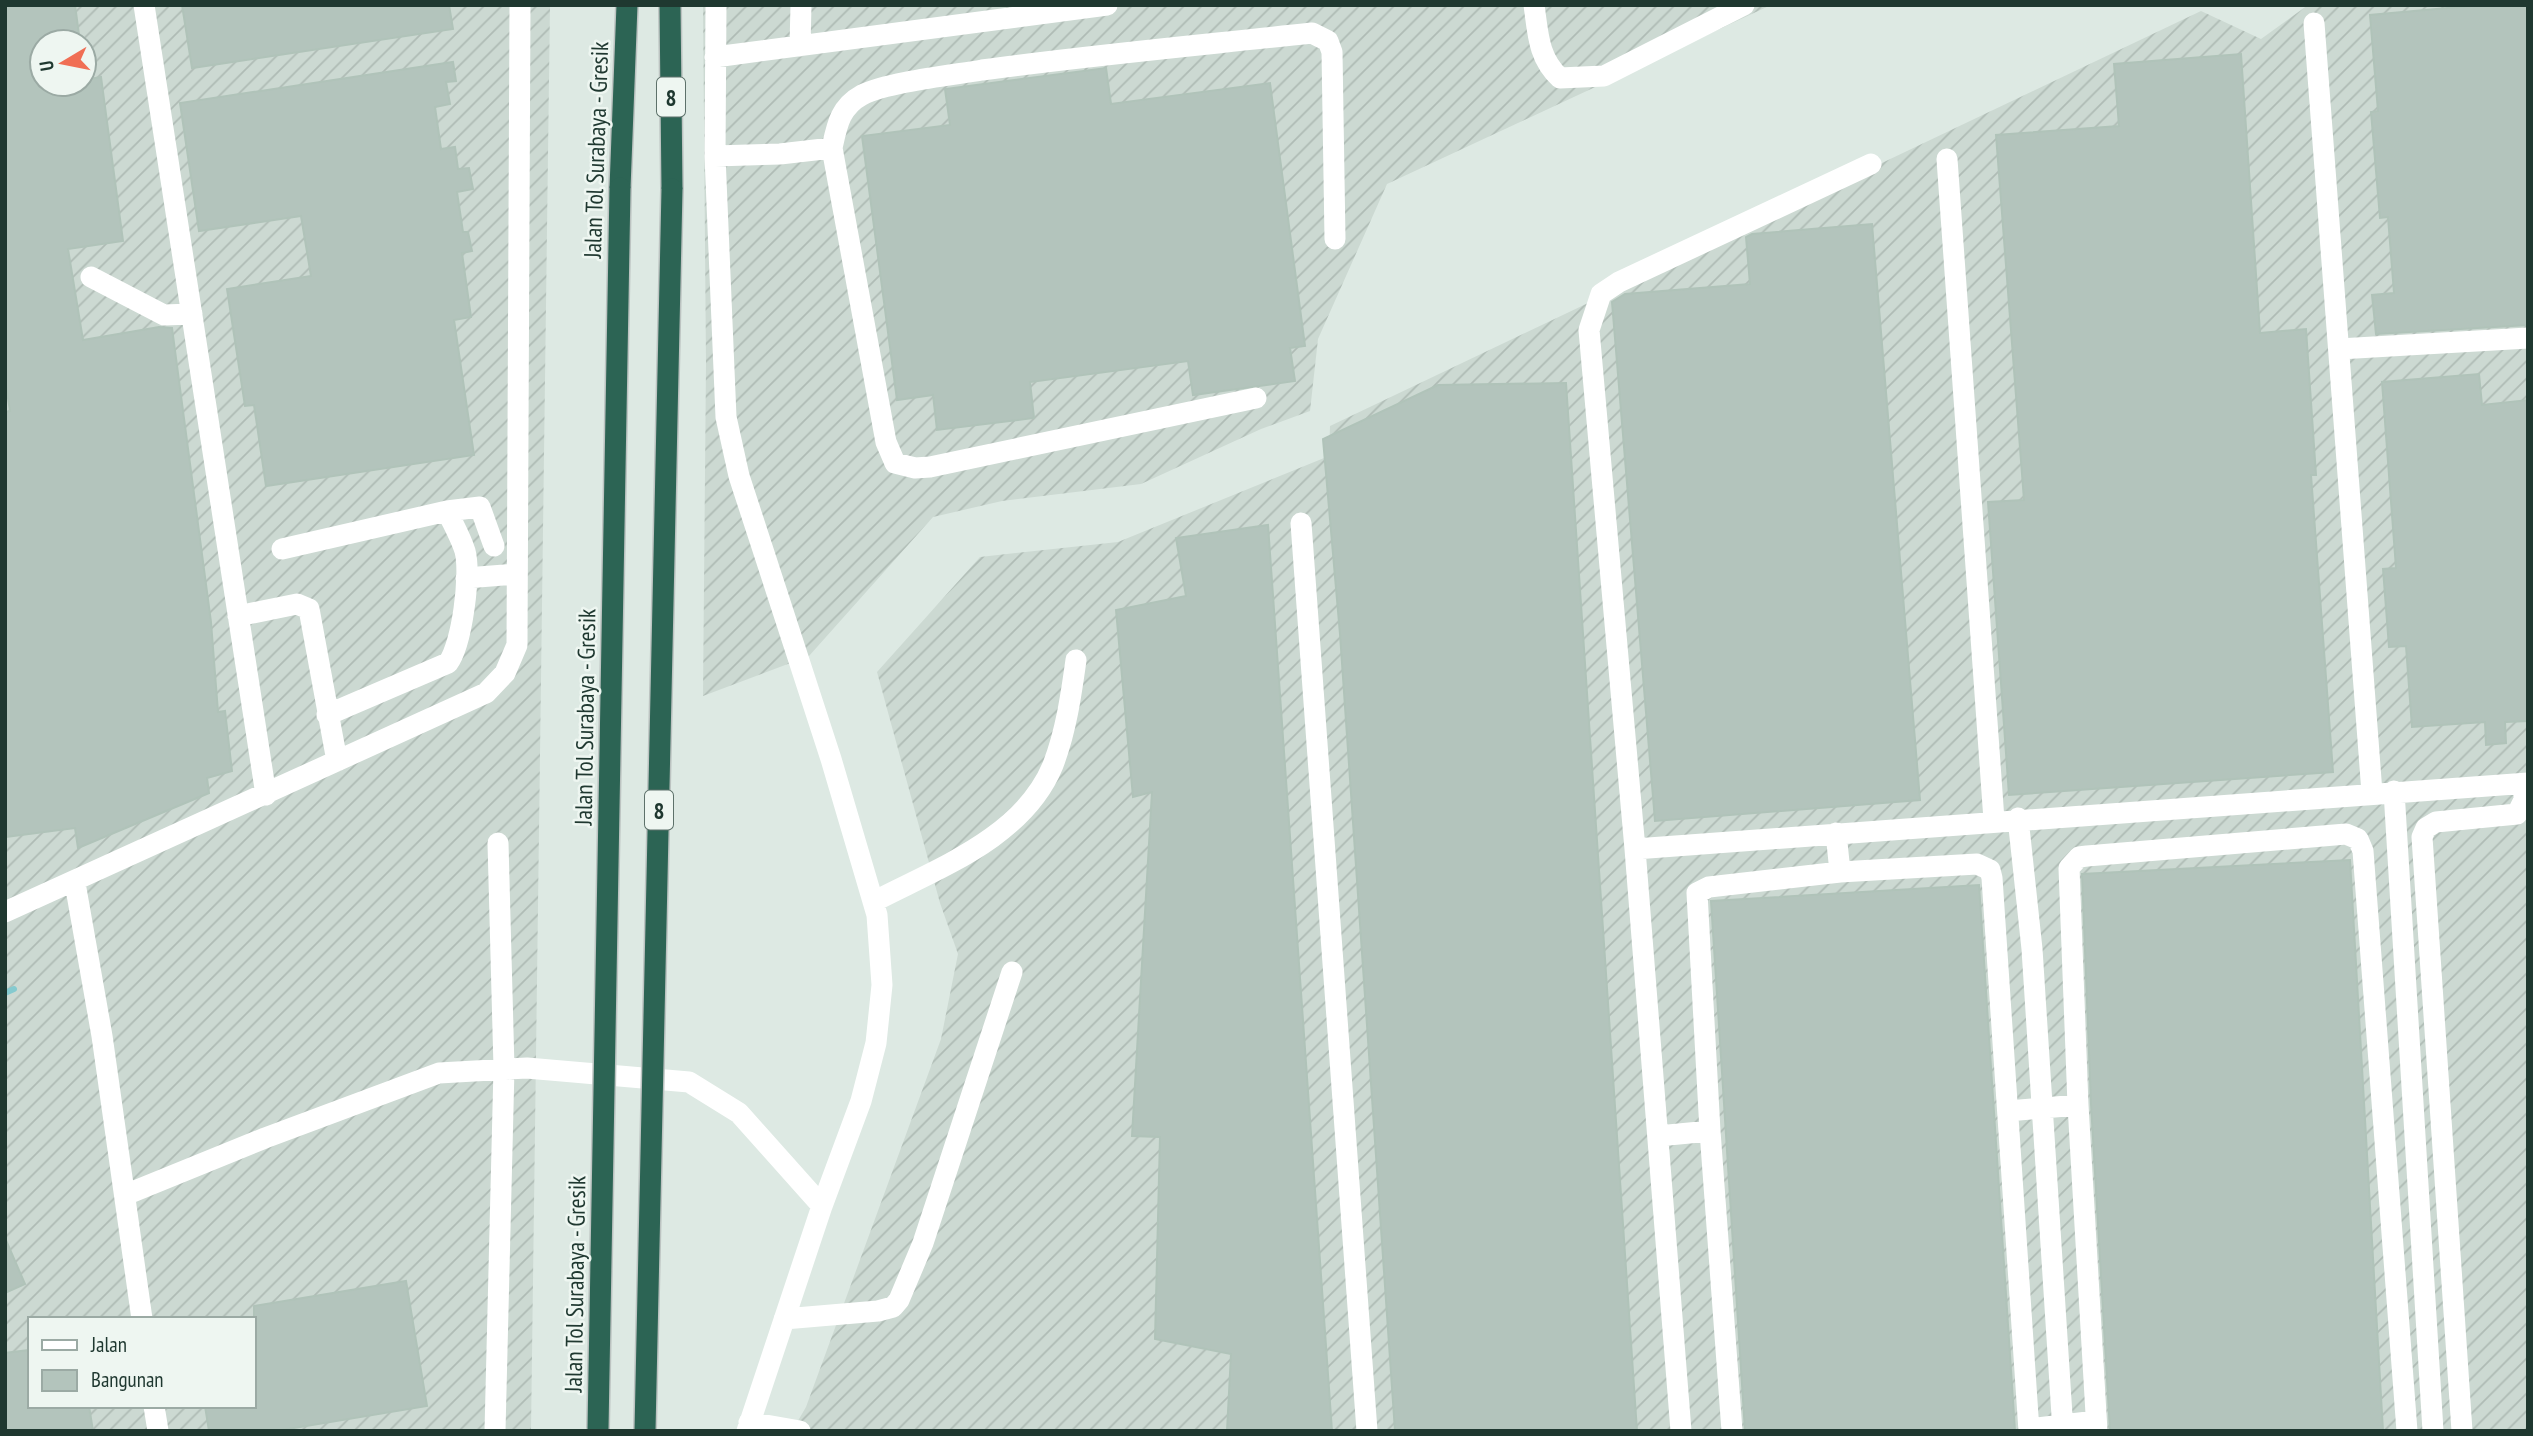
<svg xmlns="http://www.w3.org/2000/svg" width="2533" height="1436" viewBox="0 0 2533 1436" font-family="'PT Sans Narrow',sans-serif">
<defs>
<pattern id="industrial-furrows" width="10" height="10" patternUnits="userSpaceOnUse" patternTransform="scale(1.75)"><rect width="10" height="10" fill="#ccd9d2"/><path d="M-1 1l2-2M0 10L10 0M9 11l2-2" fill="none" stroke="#afbbb5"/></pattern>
</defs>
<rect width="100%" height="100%" fill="#dde9e3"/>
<path fill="url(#industrial-furrows)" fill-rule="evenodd" d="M5,5H550L531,1431H5ZM42,42H84V84H42ZM30,1319H254V1406H30Z
M703,5H1771L1387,184L1318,339L1310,411L1261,429L1141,484L1002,501L933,517L809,656L703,696L706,364Z
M2308,5H2528V1431H792L806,1407L941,1039L958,954L940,903L877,672L980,557L1118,542L1329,456L1330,426L2201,11L2261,39Z"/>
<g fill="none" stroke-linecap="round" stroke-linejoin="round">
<path stroke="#85cacf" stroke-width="6" d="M5,993L14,989"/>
</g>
<path fill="#b3c4bc" stroke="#b0c3b9" stroke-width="2" d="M5,5H75L80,42H42V84H84V80L101,77L123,241L68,249L83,340L159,327L172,328L211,622L218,712L225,711L232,771L207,778L209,793L78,848L75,828L5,837V412L10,411L5,379Z
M182,5H449L453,29L192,68Z
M2481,5H2528V325L2376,334L2372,295L2394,293L2388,217L2380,218L2371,112L2378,111L2370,15Z
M2241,54L2260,333L2306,329L2316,475H2311L2333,772L2009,795L1988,502L2024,500L1996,135L2119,126L2114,64Z
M453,62L456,81L446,82L450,104L435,107L441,149L455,147L458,169L469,168L473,189L457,192L463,232H468L472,251L462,253L471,317L454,320L474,455L266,486L254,405L245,406L227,289L311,276L301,216L199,231L180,103Z
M1106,68L1111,104L1270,83L1305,346L1290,348L1295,381L1193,395L1188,361L1030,382L1034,418L937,430L933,395L897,400L862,136L950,125L945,89Z
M1872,224L1920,800L1655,821L1612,302L1625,294L1750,284L1746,237L1752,234Z
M2479,374L2482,405L2528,400V721L2505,722L2506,743L2486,745L2485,722L2412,727L2406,646L2389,647L2383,569L2396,568L2382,382Z
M1566,383L1637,1431H1395L1340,634L1323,439L1438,385Z
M1268,525L1332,1431H1227L1231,1354L1155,1339L1160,1137L1132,1136L1152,792L1133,797L1116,610L1186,596L1176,538Z
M2350,860L2383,1431H2110L2091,1104L2082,874Z
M1979,885L2015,1431H1745L1711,901Z
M5,1238L25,1284L5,1293Z
M406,1281L427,1406L276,1431H209L205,1406H254V1306Z
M30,1350V1406H89L93,1431H5V1353Z"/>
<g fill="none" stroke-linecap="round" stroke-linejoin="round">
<defs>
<path id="highway" d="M670,5L672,189
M620,188L627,5"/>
</defs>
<use href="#highway" stroke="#bcc3c1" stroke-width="24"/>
<path stroke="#fff" stroke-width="21" d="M144,5L266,795
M716,5L715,156L726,417L739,476L831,759L877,915L882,985L876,1043L861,1101L822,1206L747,1431
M1534,5C1538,33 1538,58 1560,78L1604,76L1744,5
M2314,23L2372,793
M800,46L801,5
M715,57L1107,5
M832,148L886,442L895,463L915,468L930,467L1256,398
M715,156L780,154L832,148C837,125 840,107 862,95C888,82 953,75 982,70C1092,55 1202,45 1312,33L1328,41L1332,52L1335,239
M1947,159L1994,820
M91,277L164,315L192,314
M2339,349L2528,338
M447,511L480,507L494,546
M1301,523L1367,1431
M282,549L447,511C453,524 461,538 465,551C471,574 462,645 448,663L327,715
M466,578L517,574
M238,616L297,604L309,609L337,761
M2394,791L2433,1431
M2018,818L2032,949L2063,1431
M1836,833L1840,872
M1635,849L2528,783
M75,883L102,1036L142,1319
M873,902C938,868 1023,838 1053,765C1066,731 1071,696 1076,660
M5,912L486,693L505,673L517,645L520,5
M2008,1111L2078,1105
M1658,1136L1710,1131
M125,1195L265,1138L439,1073L527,1068L689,1082L739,1113L822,1206
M784,1319L878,1311L893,1307L899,1300L923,1243L1012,972
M154,1406L158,1431
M749,1422L800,1431
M2029,1429L2096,1421
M495,1431L504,1068L498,843
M1681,1431L1635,849L1589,330L1601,294L1619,282L1871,164
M1732,1431L1710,1131L1697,893L1709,887L1840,872L1977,864L1990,870L1992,878L2029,1431
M2097,1431L2078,1105L2069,868L2079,857L2087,856L2346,834L2358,839L2363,851L2407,1431
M2462,1431L2422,837L2426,828L2436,822L2517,814L2524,800V784"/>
<use href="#highway" stroke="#2c6454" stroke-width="21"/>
<defs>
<path id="highway-bridge" d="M598,1429L620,188
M645,1430L672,189"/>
</defs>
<use href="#highway-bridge" stroke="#bcc3c1" stroke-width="24" stroke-linecap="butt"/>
<use href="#highway-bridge" stroke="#2c6454" stroke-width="21"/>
</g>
<g text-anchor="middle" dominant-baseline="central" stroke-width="5" stroke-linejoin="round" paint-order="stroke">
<g fill="#eef6f1" stroke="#5d716a" stroke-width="2">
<rect x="657" y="77.5" width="28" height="39" rx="5"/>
<rect x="645" y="790.5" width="28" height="39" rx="5"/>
</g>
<g font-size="23" font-weight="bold" fill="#1f3830">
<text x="671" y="97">8</text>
<text x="659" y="810">8</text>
</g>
<g font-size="24" fill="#1f3830" stroke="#eef6f1">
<text transform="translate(596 150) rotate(-88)">Jalan Tol Surabaya - Gresik</text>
<text transform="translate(585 717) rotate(-89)">Jalan Tol Surabaya - Gresik</text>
<text transform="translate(575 1284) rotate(-89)">Jalan Tol Surabaya - Gresik</text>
</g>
</g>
<rect width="2533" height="1436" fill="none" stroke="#1f3830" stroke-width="14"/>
<rect x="28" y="1317" width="228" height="91" fill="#eef6f1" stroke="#9baaa4" stroke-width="2"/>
<rect x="42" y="1340" width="35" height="10" fill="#ffffff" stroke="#9baaa4" stroke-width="2"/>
<text x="91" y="1352" font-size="21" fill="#1f3830">Jalan</text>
<rect x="42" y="1370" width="35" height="21" fill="#b3c4bc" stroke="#9baaa4" stroke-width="2"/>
<text x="91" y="1387" font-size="21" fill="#1f3830">Bangunan</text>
<g transform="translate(63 63) rotate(260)"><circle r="33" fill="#eef6f1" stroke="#9baaa4" stroke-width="2"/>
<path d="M0-5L12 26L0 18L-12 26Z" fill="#f06e54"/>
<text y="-10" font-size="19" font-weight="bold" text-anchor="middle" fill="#1f3830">U</text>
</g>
</svg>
